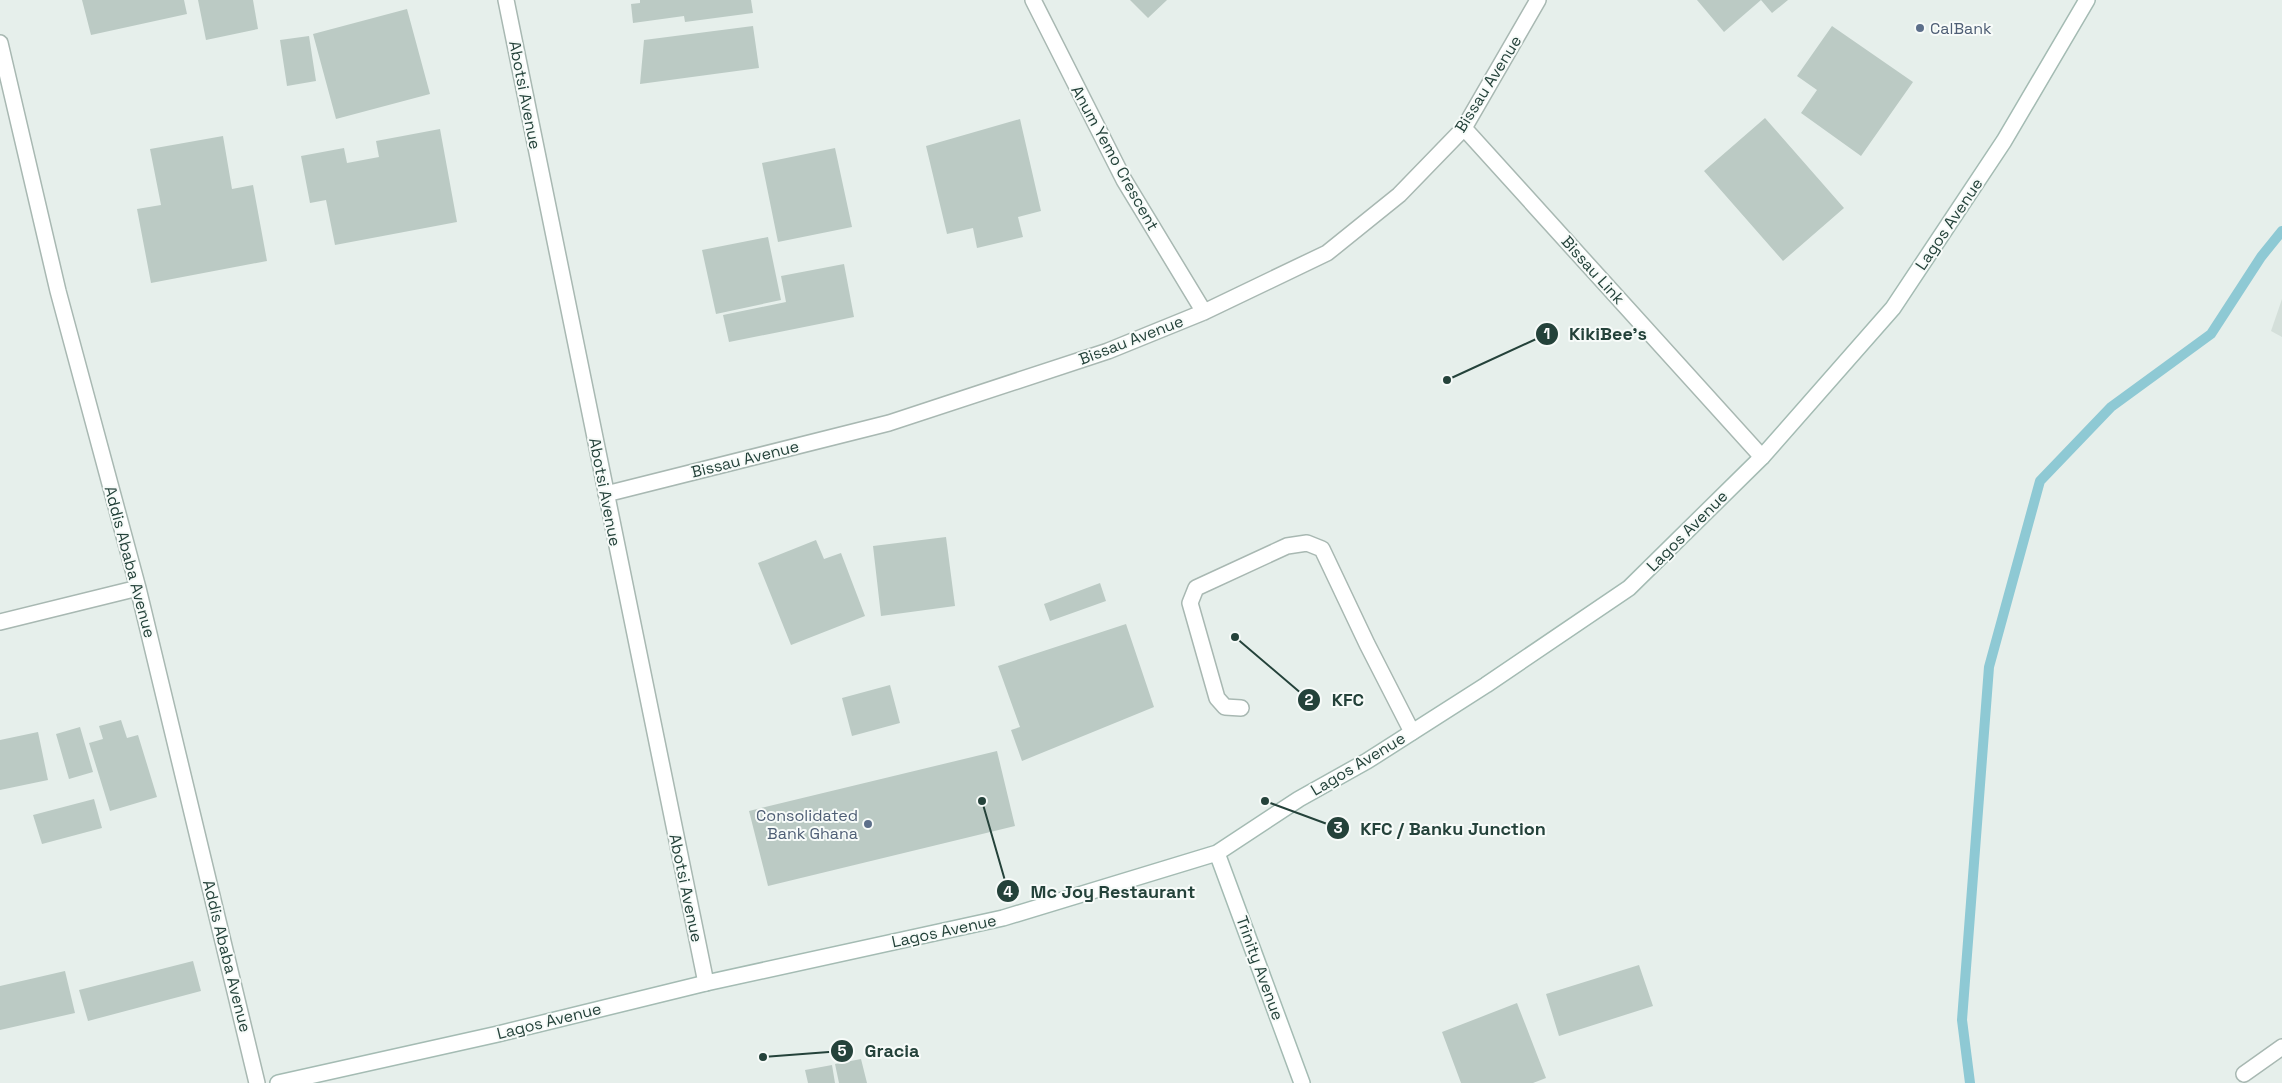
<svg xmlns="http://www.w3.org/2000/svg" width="2282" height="1083" viewBox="0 0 2282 1083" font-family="'Space Grotesk',sans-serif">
<rect width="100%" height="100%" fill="#e6efeb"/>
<path fill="#d4dfda" d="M2282,299V337L2271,331Z"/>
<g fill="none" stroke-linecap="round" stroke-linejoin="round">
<path stroke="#8ec9d4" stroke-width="10" d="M1970,1083L1962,1020L1989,667L2040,481L2111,407L2211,334L2261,257L2282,231"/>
</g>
<path fill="#bbcac4" d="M82,0H184L187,14L91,35Z
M198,0H253L258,29L206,40Z
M640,0H751L753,13L685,22L684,16L633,23L631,4L640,3Z
M1130,0H1167L1148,18Z
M1697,0H1788L1772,13L1761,0L1724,32Z
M407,9L430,94L336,119L313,34Z
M753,26L759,68L640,84L644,40Z
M1832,26L1913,82L1861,156L1801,113L1817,90L1797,76Z
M309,36L316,81L287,86L280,40Z
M1765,118L1844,208L1783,261L1704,171Z
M1020,119L1041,211L1018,217L1023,237L977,248L973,228L947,234L926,146Z
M440,129L457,222L335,245L326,200L310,203L301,156L344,148L347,163L379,157L376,141Z
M223,136L232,189L253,185L267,261L151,283L137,209L161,205L150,149Z
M835,148L852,227L778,242L762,163Z
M768,237L781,300L716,314L702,250Z
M844,264L854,317L729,342L723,315L786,302L781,276Z
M946,537L955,606L881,616L873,546Z
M816,540L824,559L841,553L865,616L791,645L758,563Z
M1100,583L1106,601L1050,621L1044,604Z
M1126,624L1154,707L1022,761L1011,730L1020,727L998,666Z
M890,685L900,723L852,736L842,698Z
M121,720L127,738L138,735L157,797L110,811L89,743L103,739L99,726Z
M80,727L93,772L69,779L56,734Z
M38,732L48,780L0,790V740Z
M997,751L1015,826L768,886L749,811Z
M94,799L102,828L42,844L33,815Z
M193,961L201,991L88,1021L79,990Z
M1639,965L1653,1006L1559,1036L1546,994Z
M65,971L75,1013L0,1030V986Z
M1517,1003L1546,1078L1533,1083H1461L1442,1032Z
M861,1059L867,1083H839L835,1064Z
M832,1065L835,1083H808L805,1070Z"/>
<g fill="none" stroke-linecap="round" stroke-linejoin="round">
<defs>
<path id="lane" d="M1241,708L1225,707L1217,698L1190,603L1196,588L1287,546L1307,543L1322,549L1367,644L1412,732
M2244,1074L2282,1047"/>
<path id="street" d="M506,0L706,983
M1033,0L1124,180L1204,312
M0,43L58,291L138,588L257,1083
M1464,128L1762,457
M606,494L889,423L1108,351L1204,312L1327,253L1399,195L1464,128L1538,0
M0,622L138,588"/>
<path id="secondary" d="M1217,853L1302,1083
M278,1083L498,1034L706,983L1003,918L1217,853L1299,799L1367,761L1486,685L1629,588L1762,457L1893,308L2004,141L2087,0"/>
</defs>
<use href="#lane" stroke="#a8b8b2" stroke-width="18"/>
<use href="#street" stroke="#a8b8b2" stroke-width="18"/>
<use href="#secondary" stroke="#a4bbb3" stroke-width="18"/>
<use href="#lane" stroke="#fff" stroke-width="15"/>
<use href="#street" stroke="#fff" stroke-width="15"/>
<use href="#secondary" stroke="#fff" stroke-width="15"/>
</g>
<g fill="#5c6f8a" stroke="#f7fbf9" stroke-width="2">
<circle cx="1920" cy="28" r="5"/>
<circle cx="868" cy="824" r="5"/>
</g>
<g text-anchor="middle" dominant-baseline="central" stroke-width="4" stroke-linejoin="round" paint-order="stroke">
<g font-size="16" fill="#4e5e75" stroke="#f7fbf9" text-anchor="start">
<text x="1930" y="28">CalBank</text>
<text x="858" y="815" text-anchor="end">Consolidated<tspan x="858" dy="18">Bank Ghana</tspan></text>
</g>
<g font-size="16" fill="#24423a" stroke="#f7fbf9">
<text transform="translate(1488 84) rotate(-58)">Bissau Avenue</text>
<text transform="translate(525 95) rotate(79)">Abotsi Avenue</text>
<text transform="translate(1115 158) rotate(61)">Anum Yemo Crescent</text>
<text transform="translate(1949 224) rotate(-56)">Lagos Avenue</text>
<text transform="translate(1593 270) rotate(48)">Bissau Link</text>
<text transform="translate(1131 340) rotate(-21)">Bissau Avenue</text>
<text transform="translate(745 459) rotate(-14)">Bissau Avenue</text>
<text transform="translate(605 492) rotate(79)">Abotsi Avenue</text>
<text transform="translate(1687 531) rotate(-45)">Lagos Avenue</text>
<text transform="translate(130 562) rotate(75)">Addis Ababa Avenue</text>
<text transform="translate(1358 764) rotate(-31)">Lagos Avenue</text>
<text transform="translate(686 888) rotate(78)">Abotsi Avenue</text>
<text transform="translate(944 931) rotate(-12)">Lagos Avenue</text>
<text transform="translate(227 956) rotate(76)">Addis Ababa Avenue</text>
<text transform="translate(1260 968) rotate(70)">Trinity Avenue</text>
<text transform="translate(549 1021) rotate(-14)">Lagos Avenue</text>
</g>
</g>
<path fill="none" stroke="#24423a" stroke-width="2" d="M1447 380L1547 334M1235 637L1309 700M1265 801L1338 828M982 801L1008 891M763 1057L842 1051"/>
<g fill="#24423a" stroke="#f7fbf9" stroke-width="2">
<circle cx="1447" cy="380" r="5"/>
<circle cx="1235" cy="637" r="5"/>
<circle cx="1265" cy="801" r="5"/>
<circle cx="982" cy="801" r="5"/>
<circle cx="763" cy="1057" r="5"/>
<circle cx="1547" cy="334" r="12"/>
<circle cx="1309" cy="700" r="12"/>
<circle cx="1338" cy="828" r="12"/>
<circle cx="1008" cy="891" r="12"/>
<circle cx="842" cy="1051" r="12"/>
</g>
<g font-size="15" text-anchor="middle" font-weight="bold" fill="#fff">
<text x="1547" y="339">1</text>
<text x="1309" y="705">2</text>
<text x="1338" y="833">3</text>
<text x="1008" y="897">4</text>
<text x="842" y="1056">5</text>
</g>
<g font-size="18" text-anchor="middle" font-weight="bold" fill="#24423a" stroke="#f7fbf9" stroke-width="4" stroke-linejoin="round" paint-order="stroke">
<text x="1608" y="340">KikiBee's</text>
<text x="1348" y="706">KFC</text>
<text x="1453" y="835">KFC / Banku Junction</text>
<text x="1113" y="898">Mc Joy Restaurant</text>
<text x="892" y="1057">Gracia</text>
</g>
</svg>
